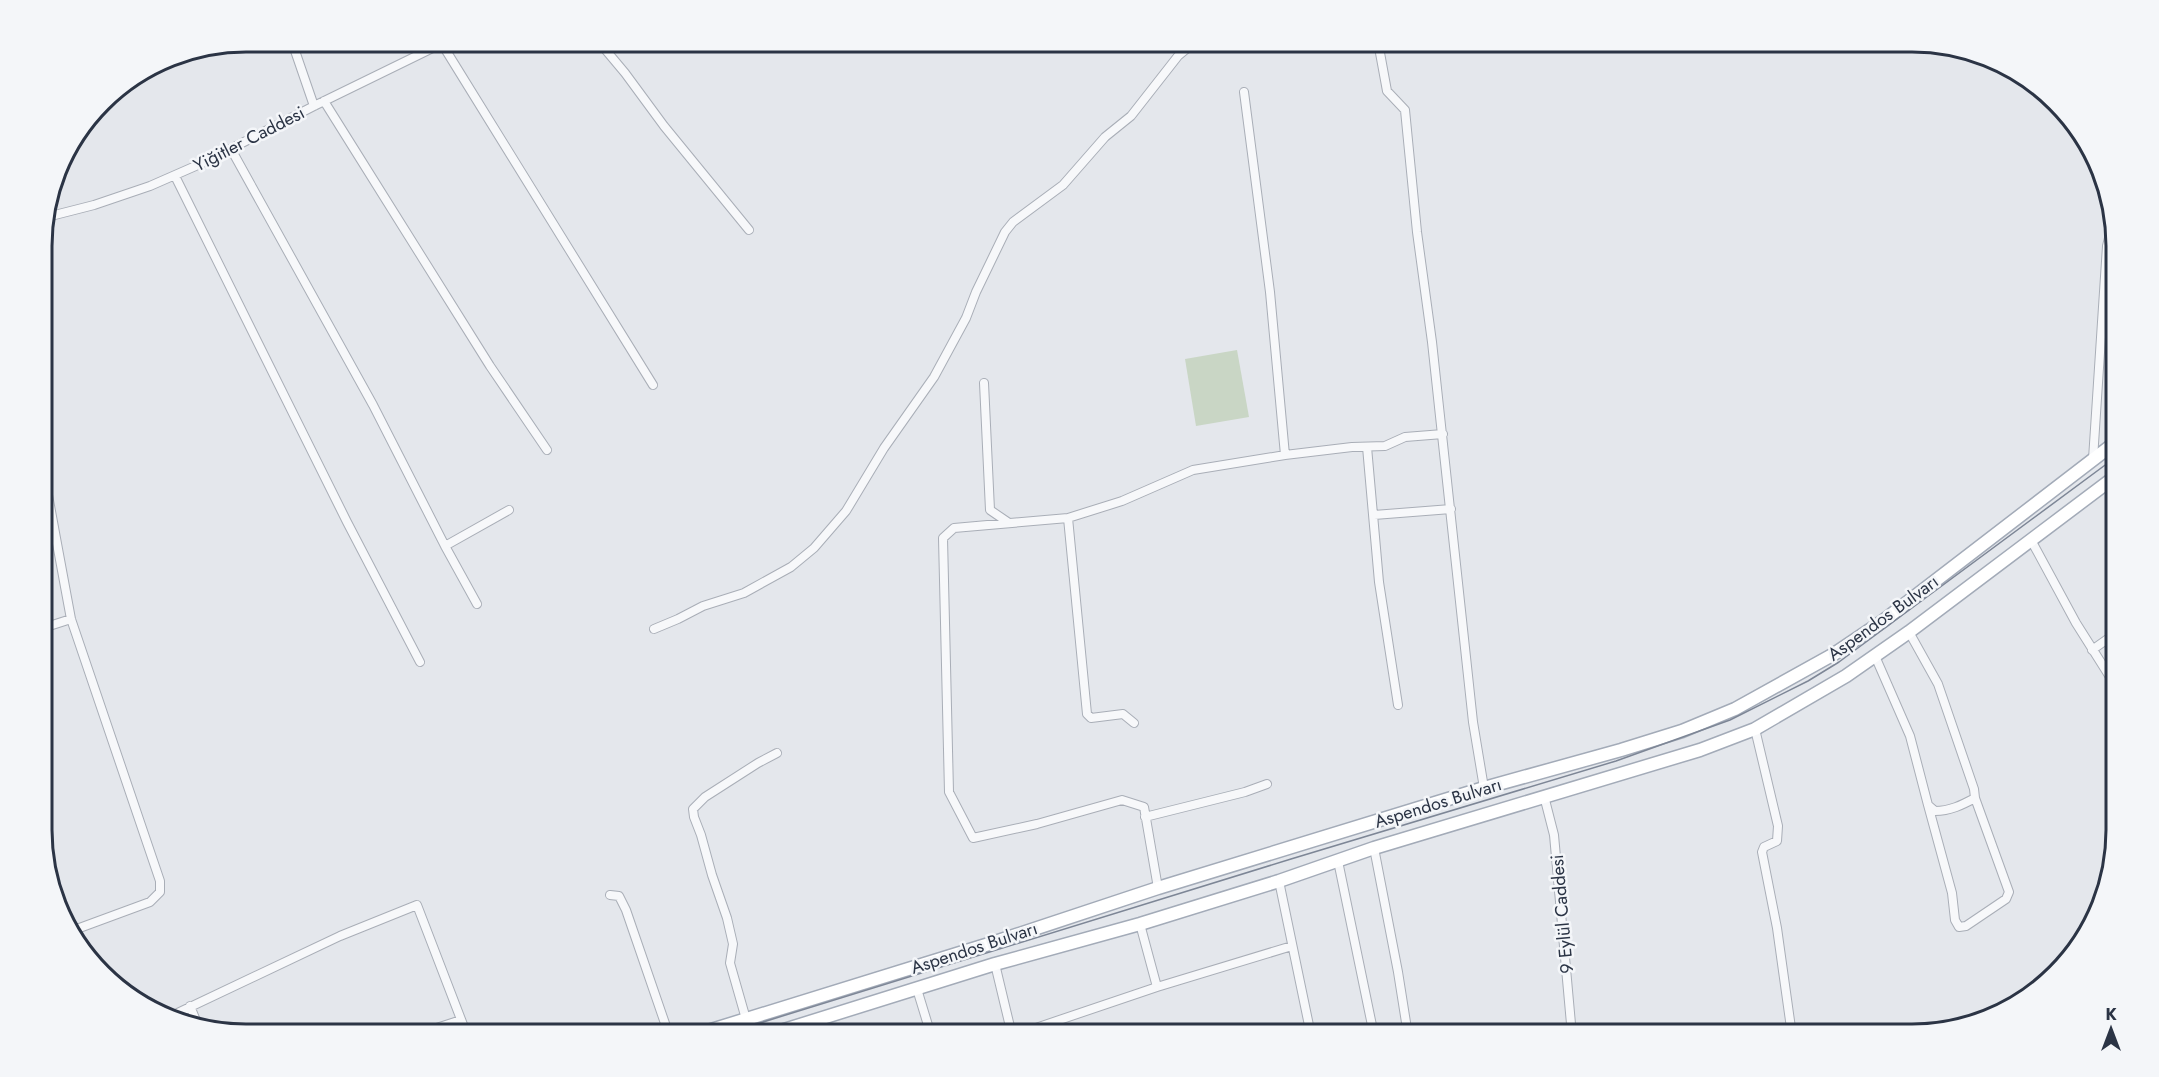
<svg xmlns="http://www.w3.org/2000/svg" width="2159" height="1077" viewBox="0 0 2159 1077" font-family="Jost,sans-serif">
<rect width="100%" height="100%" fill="#e4e7ec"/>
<path fill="#c9d6c5" d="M1237,350L1249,417L1196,426L1185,359Z"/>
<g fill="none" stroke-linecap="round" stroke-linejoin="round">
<defs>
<path id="minor" d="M292,42L314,106
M599,42L625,73L664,126L749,230
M1047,42C1055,47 1061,48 1069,42
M1378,42L1387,91L1405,110L1417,232L1432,342L1473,722L1484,788
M442,44L653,385
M1244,92L1270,292L1285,455
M324,101L490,366L547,450
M231,149L373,405L445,546
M175,176L347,522L420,662
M47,217L94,205L150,186L207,161L314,106L445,42
M984,383L990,510L1009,523
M1367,447L1379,582L1398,705
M2093,459L2107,246L2114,218
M43,468L71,619L160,881V892L150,902L74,930
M1374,515L1451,509
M1068,518L1122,501L1193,470L1285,455L1352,447L1385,446L1405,437L1443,434
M2031,540L2076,623L2117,688
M477,604L445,546L509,510
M43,628L71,619
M654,629L678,619L703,606L744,593L791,567L814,548L846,511L884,448L934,377L966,318L976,292L1005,232L1013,222L1063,185L1105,137L1131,116L1178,56L1195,42
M1909,632L1938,684L1974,789L1975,798L2009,892L2006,899L1966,926L1959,927L1955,920L1952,893L1928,805
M2092,650L2116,633
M1875,656L1910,736L1928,805L1935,811C1950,811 1962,805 1975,798
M1134,723L1123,714L1091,718L1087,714L1068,518L954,528L943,538L949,792L973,838L1037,824L1122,800L1144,807L1158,888
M1755,729L1778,826L1777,841L1764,847L1762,852L1777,928L1792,1035
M1544,796L1554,835L1572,1035
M1145,817L1245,792L1267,784
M1374,848L1398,972L1408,1035
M1338,861L1374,1035
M1279,881L1311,1035
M610,895L619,896L626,910L669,1035
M995,964L1012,1035
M1157,987L1292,946
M917,989L931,1035
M190,1006L197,1023
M169,1017L340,936L417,905L467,1035
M746,1019L730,963L733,944L727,918L712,875L701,835L694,817L693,809L705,797L758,763L777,753
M415,1035L461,1020
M1015,1035L1157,987L1140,924"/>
<path id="primary" d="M695,1035L989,944L1158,888L1484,788L1621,750L1682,731L1735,709L1834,654L1883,621L2116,442
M768,1035L995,964L1140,924L1279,881L1374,848L1700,750L1755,729L1846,676L1909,632L2116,476"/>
</defs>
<use href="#minor" stroke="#a9aeb7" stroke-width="10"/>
<use href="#primary" stroke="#a3abb8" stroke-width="15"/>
<use href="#minor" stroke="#f7f8fa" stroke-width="8"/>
<use href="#primary" stroke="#fff" stroke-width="12"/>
<path stroke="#7d8696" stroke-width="1.5" d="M721,1035L1291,859L1616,761L1730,720L1808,681L1839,662L2116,457"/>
</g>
<g text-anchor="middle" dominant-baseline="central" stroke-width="5" stroke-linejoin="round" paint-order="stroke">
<g font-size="18" fill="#2b3445" stroke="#f4f6f9">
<text transform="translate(249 139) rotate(-27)">Yiğitler Caddesi</text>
<text transform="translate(1883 618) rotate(-36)">Aspendos Bulvarı</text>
<text transform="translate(1438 803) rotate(-17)">Aspendos Bulvarı</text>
<text transform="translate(1562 914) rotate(-95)">9 Eylül Caddesi</text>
<text transform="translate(974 948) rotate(-18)">Aspendos Bulvarı</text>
</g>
</g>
<path d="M0 0H2159V1077H0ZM246 52H1912A194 194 0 0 1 2106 246V830A194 194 0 0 1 1912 1024H246A194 194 0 0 1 52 830V246A194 194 0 0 1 246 52Z" fill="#f4f6f9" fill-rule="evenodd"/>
<path fill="none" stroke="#2b3445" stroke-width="3" d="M246 52H1912A194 194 0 0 1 2106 246V830A194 194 0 0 1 1912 1024H246A194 194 0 0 1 52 830V246A194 194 0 0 1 246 52Z"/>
<g transform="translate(2111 1029)" stroke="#f4f6f9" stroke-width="4.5" paint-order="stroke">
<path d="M0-4.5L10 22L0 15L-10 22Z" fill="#2b3445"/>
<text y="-9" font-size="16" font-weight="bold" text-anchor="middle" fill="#2b3445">K</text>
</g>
</svg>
